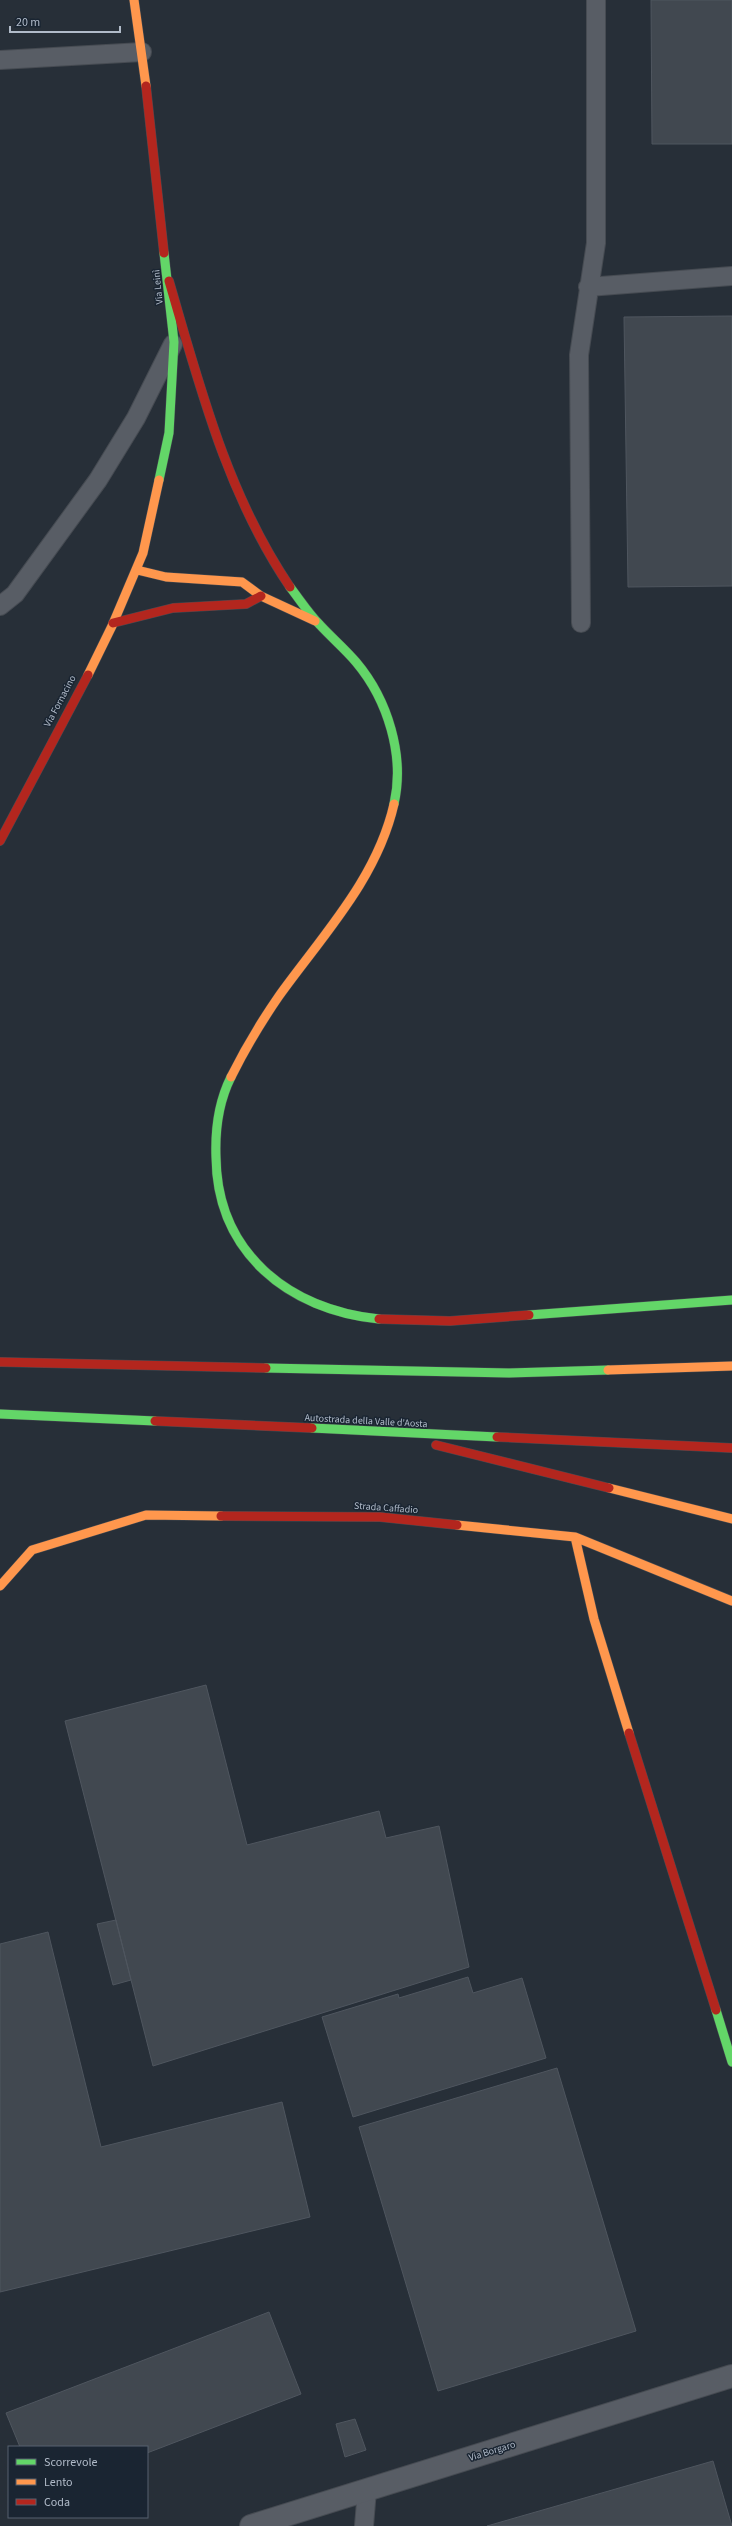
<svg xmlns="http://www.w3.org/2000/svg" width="732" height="2526" viewBox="0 0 732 2526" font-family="'Source Sans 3',sans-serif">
<rect width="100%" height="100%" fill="#272f38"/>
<path fill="#414850" stroke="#4f565f" d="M651,0H732V144H652Z
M732,316V586L628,587L624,317Z
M206,1685L247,1845L379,1811L386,1838L439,1826L469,1967L153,2066L65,1721Z
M116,1920L131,1980L113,1985L97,1924Z
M48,1932L101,2147L282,2102L310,2217L0,2292V1944Z
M468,1977L473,1993L522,1978L546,2058L353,2117L322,2017L398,1994L399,1998Z
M557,2068L636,2331L438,2391L359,2127Z
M269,2312L301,2394L147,2453V2447H20L6,2413Z
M355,2419L366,2450L345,2457L336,2424Z
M713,2461L732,2526H487Z"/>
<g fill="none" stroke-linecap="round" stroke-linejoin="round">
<defs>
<path id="lane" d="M0,60L142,52
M588,287L732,276
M0,606L15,594L98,480L136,418L173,344
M581,623L579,355L596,243V0
M364,2526L367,2490"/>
<path id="street" d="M251,2526L732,2376"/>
<path id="fast" d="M159,480L169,433L174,342L164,253
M290,587C300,600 309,614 320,625C332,638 345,649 356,662C388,700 405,756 394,804
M231,1077C219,1101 215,1130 216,1157C217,1252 288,1310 379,1319
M529,1315L732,1300
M266,1368L509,1373L608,1370
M0,1414L155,1421
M312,1428L497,1437
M716,2010L732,2062"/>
<path id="slow" d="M134,0L146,86
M137,570L166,577L242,582L261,596L315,621
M88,675L112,626L143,553L159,480
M231,1077C245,1049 261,1022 279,996C322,936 377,879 394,804
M608,1370L732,1366
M609,1488L732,1519
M457,1525L575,1537L732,1601
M575,1537L594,1619L629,1733
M0,1586L32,1550L146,1515L221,1516"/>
<path id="jam" d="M146,86L164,253
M169,281C200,387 227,494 290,587
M113,623L173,608L246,604L261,596
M0,841L88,675
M379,1319L450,1321L529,1315
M0,1362L266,1368
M155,1421L312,1428
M497,1437L732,1448
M436,1445L609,1488
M221,1516L380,1517L457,1525
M629,1733L716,2010"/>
</defs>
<use href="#lane" stroke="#464b52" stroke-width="20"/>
<use href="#street" stroke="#464b52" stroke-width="24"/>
<use href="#fast" stroke="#464b52" stroke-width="10"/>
<use href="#slow" stroke="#464b52" stroke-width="10"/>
<use href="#jam" stroke="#464b52" stroke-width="10"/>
<use href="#lane" stroke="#585d65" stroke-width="18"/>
<use href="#street" stroke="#585d65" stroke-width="22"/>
<use href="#fast" stroke="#63d668" stroke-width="9"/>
<use href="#slow" stroke="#ff974d" stroke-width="9"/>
<use href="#jam" stroke="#b3261e" stroke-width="9"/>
</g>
<g text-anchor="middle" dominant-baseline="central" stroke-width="3" stroke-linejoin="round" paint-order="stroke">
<g font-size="10" fill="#b1bbc9" stroke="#1a2532">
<text transform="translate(158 287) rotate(-96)">Via Leinì</text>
<text transform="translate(60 701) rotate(-62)">Via Fornacino</text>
<text transform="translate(366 1421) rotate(3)">Autostrada della Valle d'Aosta</text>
<text transform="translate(386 1508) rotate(4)">Strada Caffadio</text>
<text transform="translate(492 2451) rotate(-17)">Via Borgaro</text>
</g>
</g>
<rect x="8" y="2446" width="140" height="72" fill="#1a2532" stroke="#56616e"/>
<rect x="16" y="2459" width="20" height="6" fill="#63d668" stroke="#56616e"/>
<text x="44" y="2466" font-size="12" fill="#b1bbc9">Scorrevole</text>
<rect x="16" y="2479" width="20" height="6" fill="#ff974d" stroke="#56616e"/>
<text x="44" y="2486" font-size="12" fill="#b1bbc9">Lento</text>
<rect x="16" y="2499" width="20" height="6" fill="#b3261e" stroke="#56616e"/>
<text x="44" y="2506" font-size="12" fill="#b1bbc9">Coda</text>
<path d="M10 26v6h110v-6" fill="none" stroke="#b1bbc9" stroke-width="2"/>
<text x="16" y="26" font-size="12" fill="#b1bbc9" stroke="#1a2532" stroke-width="3" paint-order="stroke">20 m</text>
</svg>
